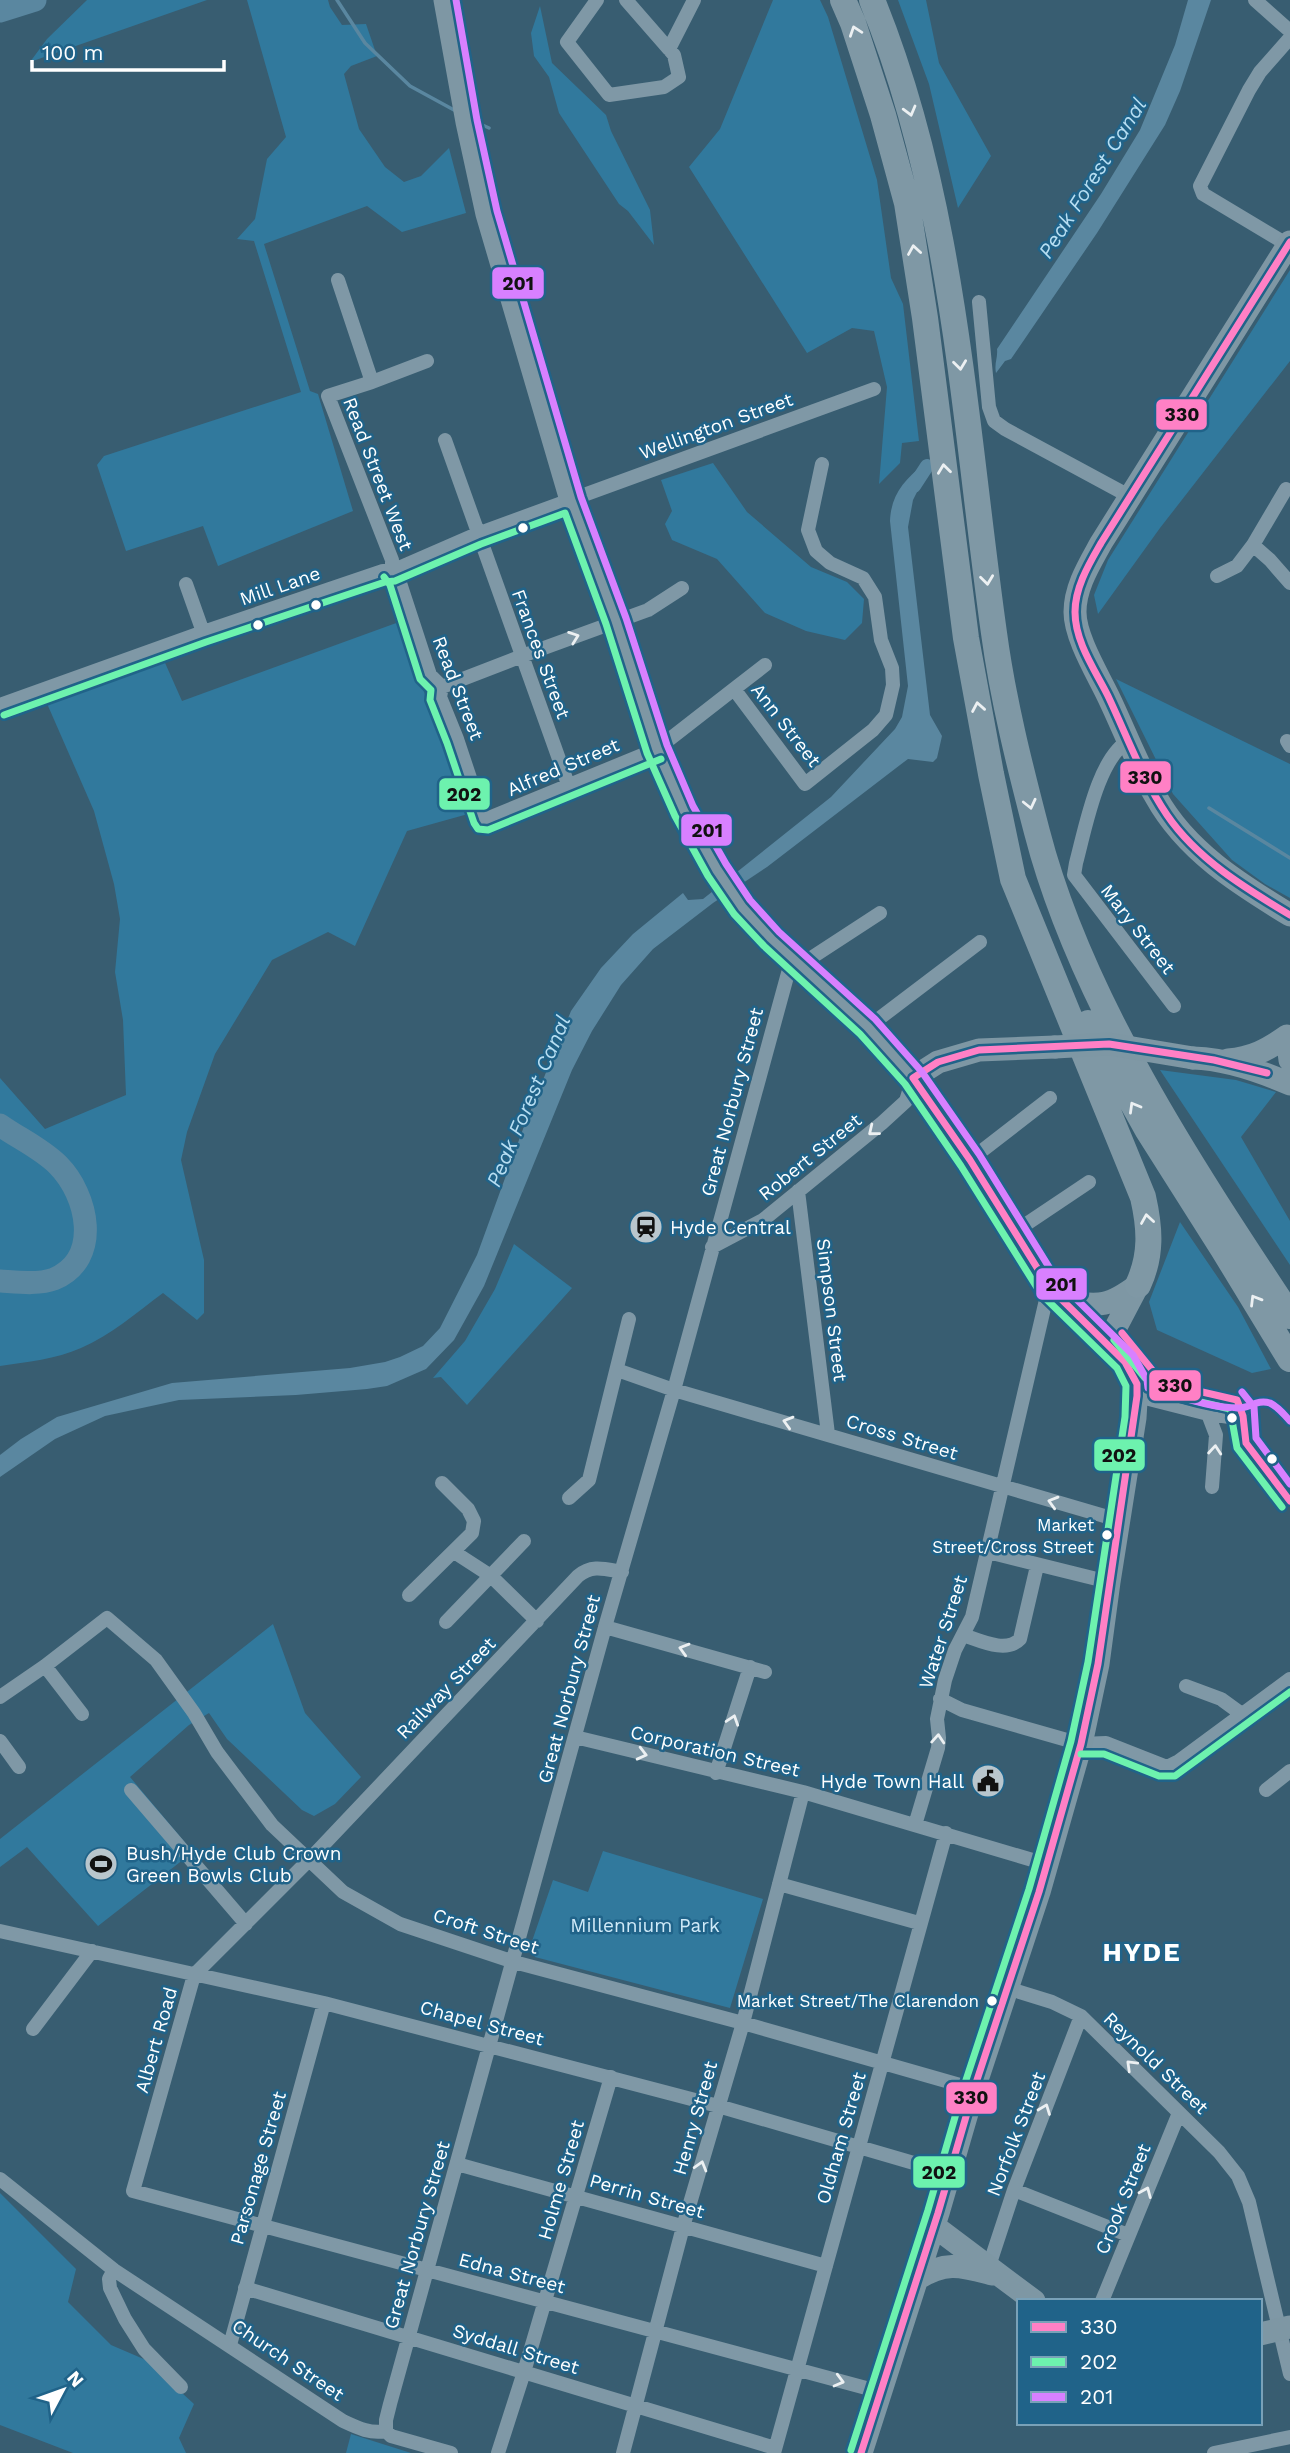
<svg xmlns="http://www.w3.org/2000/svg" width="1290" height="2453" viewBox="0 0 1290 2453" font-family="'Work Sans',sans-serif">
<rect width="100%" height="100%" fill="#385d71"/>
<path fill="#31799d" d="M87,0H207L30,62L47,39Z
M247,0H328L330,7L342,25L366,24L377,56L351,66L344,74L359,129L385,167L404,182L421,176L449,148L466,213L402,232L367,206L264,244L310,391L318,394L353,511L218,566L203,526L126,551L97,465L104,456L301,392L254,241L237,239L255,219L267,159L286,137Z
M773,0H820L828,17L877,180L891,278L903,304L919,441L902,443L900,463L879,484L887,387L874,331L852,328L807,353L689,167L720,129Z
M898,0H926L939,63L991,156L958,208L929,84Z
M540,6L552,63L606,115L611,131L650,210L654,245L628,211L619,204L559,113L549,77L534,56L531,33Z
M1290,270V361L1160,528L1098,614L1094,595L1108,560Z
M713,463L747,512L811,567L847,582L864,599L862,623L845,640L806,631L765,613L717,559L672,540L665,524L672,511L661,480Z
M399,622L468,814L407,831L355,946L328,932L272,960L215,1054L187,1132L181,1160L204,1260V1313L197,1320L163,1293C136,1313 111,1335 81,1348C56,1359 27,1362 0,1366V1078L45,1129L126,1095L123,1020L115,972L120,919L114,884L94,811L45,699L162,656L182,701Z
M1116,679L1290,764V898L1265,884L1232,860L1173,794Z
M1160,1070L1236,1080L1276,1092L1241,1137L1290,1221V1265Z
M1180,1222L1238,1307L1271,1369L1252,1373L1157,1330L1149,1302Z
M514,1244L572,1288L467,1405L441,1377L433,1378L465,1341L495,1289Z
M273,1624L305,1713L361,1777L335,1804L314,1816L302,1810L227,1739L209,1713L189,1725L130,1777L193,1852L98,1926L27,1847L0,1867V1839Z
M603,1851L763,1899L730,2008L535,1957L530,1947L553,1880L588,1892Z
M0,2193L76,2269L68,2302L111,2345L146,2360L194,2404L179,2438L186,2453H73L0,2425Z
M351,2434L411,2453H346Z"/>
<path fill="#5a87a0" d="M1188,0H1211L1180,91L1165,125L1097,233L1011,359L1005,361L996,373C994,363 998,358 997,349L1101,194L1140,130L1175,45Z
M924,464L925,476L913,500L908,527L930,715L942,736L937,758L933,762L908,759L900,765L767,867L713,903L653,949L621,985L592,1031L572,1070L484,1286L454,1340L426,1369L387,1386L367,1389L296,1395L179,1400L105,1416L55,1439L0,1477V1455L21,1439L57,1417L172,1383L350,1368L385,1362L400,1357L423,1346L440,1328L477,1255L523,1129L571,1011L601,968L633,934L683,893L688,900L703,899L831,797L895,729L902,717L908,686L890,521C891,495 904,480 924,464Z"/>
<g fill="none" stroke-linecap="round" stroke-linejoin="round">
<path stroke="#5a87a0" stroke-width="3.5" d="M337,0L365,43L410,86L454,110
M478,123L489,128
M1209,808L1290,858"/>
<path stroke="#5a87a0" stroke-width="14" d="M914,486L927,466"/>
<path stroke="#5a87a0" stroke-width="23" d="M0,11L35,0
M0,1125C18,1138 41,1148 58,1165C88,1195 102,1259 54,1279C39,1285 16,1282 0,1281"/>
<path stroke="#7f98a6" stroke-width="14" d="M597,0L567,42L609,95L664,87L679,77L674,55L626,0
M1255,0L1290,31
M669,49L694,0
M1288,245L1203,194L1200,186L1249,90L1260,72L1290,38
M338,280L372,382L427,361
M979,302L989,407L994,421L1005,429L1129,496
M372,382L328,396L392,560V571
M445,440L569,787
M1253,545L1270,560L1290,583
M392,571L399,580L430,675L442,687L440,697L457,739L484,820L657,749L734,689L805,784L873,730L886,715L893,685L892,668L881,640L875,597L863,578L830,563L816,551L808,530L822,464
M1217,576L1237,566L1253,545L1286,489
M186,584L203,632
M442,687L522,656L648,610L682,588
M734,689L765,665
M0,705L203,632L383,571H392L477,534L874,389
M1130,740C1098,756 1085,830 1076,863L1074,875L1174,1006
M1287,741L1290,746
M868,1027L980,942
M970,1160L1050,1098
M798,1191L828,1434
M1013,1233L1089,1182
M712,1247L763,1220L882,1123L906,1101L913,1078
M617,1370L674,1390L1118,1520
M1137,1396L1208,1414L1244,1419
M1208,1414L1216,1435L1212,1487
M569,1498L589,1480L629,1319
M454,1552L491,1576L537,1621
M988,1552L1109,1582
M622,1572C605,1569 592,1564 578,1576L309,1860L194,1975L133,2191L881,2392
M409,1595L472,1533L474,1521L468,1509L442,1483
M446,1622L524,1541
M605,1627L765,1672
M963,1635C979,1640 1006,1654 1020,1639L1037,1566
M45,1666L82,1714
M1186,1686L1221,1699L1243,1715
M0,1697L45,1666L107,1618L156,1660L194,1713L217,1752L272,1825L343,1892L400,1924L514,1962L743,2023L974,2089
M940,1699L962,1710L1081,1744L1106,1743L1167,1767L1179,1761L1290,1679
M575,1737L803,1792L1046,1864
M0,1741L19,1767
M716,1773L750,1667
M131,1790L246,1924
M1266,1790L1290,1771
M915,1825L938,1748L939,1738L937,1719L945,1680L955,1650L972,1617L1049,1287
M779,1884L919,1923
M0,1931L324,2003L718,2106L948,2173
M1007,1988L1052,2002L1081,2016L1219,2152L1238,2176L1249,2202L1290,2374
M33,2029L92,1951
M457,2164L826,2266
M0,2179L114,2270L343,2421C358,2428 370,2434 386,2431L391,2436L451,2453
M1014,2190L1128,2235
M989,2266L1014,2190L1081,2016
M114,2270L109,2279L110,2288L125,2319L144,2349L181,2387
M245,2288L775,2448
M1102,2301L1179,2113
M230,2345L324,2003
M386,2431V2420L390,2404L605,1627L674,1390L788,973L880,913
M498,2453L524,2372L611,2077
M623,2453L683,2227L743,2023L803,1792
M774,2453L946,1833
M1214,2453L1290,2437"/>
<path stroke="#7e97a4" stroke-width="23" d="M445,0L467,122L487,214L571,500L616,621L657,749L684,811L717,870L742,907L772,939L868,1027L913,1078L970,1160L1021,1245L1049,1287L1125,1362L1137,1384L1135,1418L1109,1582L1098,1664L1081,1744L1039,1892L974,2089L938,2213L861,2453
M1290,242L1101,543C1089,565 1075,587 1075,612C1075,637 1097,673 1108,696C1124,729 1137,765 1156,797C1186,851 1239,884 1290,915
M1193,1058C1227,1059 1260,1071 1290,1084
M1228,1060C1252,1058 1267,1050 1287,1036L1290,1060
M913,1078L938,1062L979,1050L1055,1047
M1063,1302C1100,1306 1107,1308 1138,1285
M1104,1341L1116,1327L1137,1287
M934,2226L1034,2301
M917,2279C946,2260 962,2266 993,2274
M1260,2334L1290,2327"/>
<path stroke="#7f98a5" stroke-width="26" d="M843,0L853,23L883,115L907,203L925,318L966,638L991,774L1013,879L1143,1197C1150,1228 1152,1255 1138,1285
M872,0C954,201 964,420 994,633C1003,700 1020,767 1037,832C1081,1002 1194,1171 1290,1316
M1088,1023L1147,1129L1223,1249L1290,1359"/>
<path stroke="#7e97a4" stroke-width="23" d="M1055,1047L1109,1044L1193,1058"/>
<defs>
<path id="bus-1" d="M1290,242L1101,543C1089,564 1075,587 1075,612C1075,642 1095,670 1108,696C1127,736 1142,778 1167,815C1197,859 1245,888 1290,915
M913,1078L938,1062L979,1050L1109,1044L1214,1060L1267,1073
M1122,1333L1153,1371L1172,1385L1237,1400L1243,1416L1246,1443L1290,1501
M861,2453L938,2213L974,2089L1039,1892L1081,1744L1098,1664L1137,1396V1384L1125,1362L1049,1287L970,1160L913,1078"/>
<path id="bus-2" d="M384,577L390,585L420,679L431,690L430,700L447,743L474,823L478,829L488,830L661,759
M4,715L206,642L385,582L395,581L481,544L565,513L606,624L647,753L675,816L708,876L734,914L764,946L860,1034L905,1084L961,1166L1041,1294L1117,1368L1126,1386L1125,1417L1088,1662L1071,1741L1029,1889L964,2086L928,2210L851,2450
M1114,1340L1145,1378L1167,1394L1230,1409L1237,1448L1282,1507
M1081,1754H1104L1159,1776H1175L1290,1692"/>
<path id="bus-3" d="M456,0L477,120L497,211L581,497L626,618L667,745L693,806L726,864L750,900L779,932L875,1019L922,1072L979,1154L1057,1280L1133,1355L1147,1380L1148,1388C1176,1395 1209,1408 1239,1408C1250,1408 1257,1399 1270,1403C1278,1407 1284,1414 1290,1421
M1242,1392L1254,1407L1256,1438L1290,1484"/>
</defs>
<use href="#bus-1" stroke="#206389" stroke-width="12"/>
<use href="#bus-2" stroke="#206389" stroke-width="12"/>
<use href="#bus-3" stroke="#206389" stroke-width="12"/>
<use href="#bus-1" stroke="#ff80c5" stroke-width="7"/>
<use href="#bus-2" stroke="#6df2ae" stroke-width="7"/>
<use href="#bus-3" stroke="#d880ff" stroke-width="7"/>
</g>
<defs><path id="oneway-chevron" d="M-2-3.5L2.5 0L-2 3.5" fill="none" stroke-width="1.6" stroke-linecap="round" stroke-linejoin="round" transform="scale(1.75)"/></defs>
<g stroke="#ecf0f2">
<use href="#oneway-chevron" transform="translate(855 31) rotate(-109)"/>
<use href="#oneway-chevron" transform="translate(910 111) rotate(75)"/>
<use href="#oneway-chevron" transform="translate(914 250) rotate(-99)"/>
<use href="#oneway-chevron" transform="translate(960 365) rotate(83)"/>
<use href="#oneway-chevron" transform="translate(944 469) rotate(-97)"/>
<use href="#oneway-chevron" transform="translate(987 580) rotate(83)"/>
<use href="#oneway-chevron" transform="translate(574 637) rotate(-20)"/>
<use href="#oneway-chevron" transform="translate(978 707) rotate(-100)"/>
<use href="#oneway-chevron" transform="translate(1030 804) rotate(77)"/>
<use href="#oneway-chevron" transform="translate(1134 1107) rotate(-120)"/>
<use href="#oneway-chevron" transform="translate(873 1131) rotate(141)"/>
<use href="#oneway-chevron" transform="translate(1147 1219) rotate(-99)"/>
<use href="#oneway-chevron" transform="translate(1255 1300) rotate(-121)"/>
<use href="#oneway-chevron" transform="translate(788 1422) rotate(-164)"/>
<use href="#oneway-chevron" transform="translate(1215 1450) rotate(-85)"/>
<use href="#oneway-chevron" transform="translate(1053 1502) rotate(-164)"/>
<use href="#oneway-chevron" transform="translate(684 1649) rotate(-164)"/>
<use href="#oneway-chevron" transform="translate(733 1720) rotate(-72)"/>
<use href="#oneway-chevron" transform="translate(938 1739) rotate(-86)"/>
<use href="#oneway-chevron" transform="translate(642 1754) rotate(14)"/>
<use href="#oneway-chevron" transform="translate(1131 2065) rotate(-136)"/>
<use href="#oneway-chevron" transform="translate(1045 2109) rotate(-69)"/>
<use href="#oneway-chevron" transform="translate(701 2166) rotate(-74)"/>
<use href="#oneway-chevron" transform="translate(1146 2192) rotate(-67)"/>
<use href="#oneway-chevron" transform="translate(839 2381) rotate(15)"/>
</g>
<defs>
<symbol id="station-disc" viewBox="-11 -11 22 22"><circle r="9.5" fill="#b9c6cd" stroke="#206389"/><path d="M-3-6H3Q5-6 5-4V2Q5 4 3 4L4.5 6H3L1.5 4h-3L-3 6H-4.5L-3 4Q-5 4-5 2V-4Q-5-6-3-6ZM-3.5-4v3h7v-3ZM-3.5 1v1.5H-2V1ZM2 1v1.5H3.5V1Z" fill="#111"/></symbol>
<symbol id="civic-disc" viewBox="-11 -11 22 22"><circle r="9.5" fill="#b9c6cd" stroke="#206389"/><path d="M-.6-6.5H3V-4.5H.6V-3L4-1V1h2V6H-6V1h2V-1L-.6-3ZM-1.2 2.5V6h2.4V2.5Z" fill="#111"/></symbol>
<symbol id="stadium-disc" viewBox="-11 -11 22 22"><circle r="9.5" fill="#b9c6cd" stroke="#206389"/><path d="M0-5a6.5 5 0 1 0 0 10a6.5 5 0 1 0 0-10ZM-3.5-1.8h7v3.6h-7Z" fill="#111"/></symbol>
</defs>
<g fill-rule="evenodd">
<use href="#station-disc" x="627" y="1208" width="38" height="38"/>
<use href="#civic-disc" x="969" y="1762" width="38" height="38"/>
<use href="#stadium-disc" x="82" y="1845" width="38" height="38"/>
</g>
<g fill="#fff" stroke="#206389" stroke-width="2.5">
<circle cx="523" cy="528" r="6"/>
<circle cx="316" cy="605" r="6"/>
<circle cx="258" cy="625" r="6"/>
<circle cx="1232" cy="1418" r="6"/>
<circle cx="1272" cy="1459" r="6"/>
<circle cx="1107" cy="1535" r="6"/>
<circle cx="992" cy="2001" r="6"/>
</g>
<g text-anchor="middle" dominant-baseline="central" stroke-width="5" stroke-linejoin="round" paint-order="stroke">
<g font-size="17" fill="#fff" stroke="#206389" text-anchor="end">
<text x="1094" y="1525">Market<tspan x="1094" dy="22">Street/Cross Street</tspan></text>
<text x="979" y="2001">Market Street/The Clarendon</text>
</g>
<g font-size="19" fill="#fff" stroke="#206389">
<text transform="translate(716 426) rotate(-20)">Wellington Street</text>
<text transform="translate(378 474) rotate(69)">Read Street West</text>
<text transform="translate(280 586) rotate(-19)">Mill Lane</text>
<text transform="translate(541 654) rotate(70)">Frances Street</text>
<text transform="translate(458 688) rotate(69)">Read Street</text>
<text transform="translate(786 725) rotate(52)">Ann Street</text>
<text transform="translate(563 767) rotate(-23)">Alfred Street</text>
<text transform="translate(1138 929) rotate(52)">Mary Street</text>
<text transform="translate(732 1102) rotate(-75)">Great Norbury Street</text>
<text transform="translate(810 1157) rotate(-39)">Robert Street</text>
<text transform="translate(832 1310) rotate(83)">Simpson Street</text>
<text transform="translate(902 1437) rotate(17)">Cross Street</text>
<text transform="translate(943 1632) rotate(-72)">Water Street</text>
<text transform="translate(446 1688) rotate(-46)">Railway Street</text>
<text transform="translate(569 1689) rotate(-75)">Great Norbury Street</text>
<text transform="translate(715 1751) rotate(13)">Corporation Street</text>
<text transform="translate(486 1931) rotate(18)">Croft Street</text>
<text transform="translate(482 2023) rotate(15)">Chapel Street</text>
<text transform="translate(156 2040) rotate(-74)">Albert Road</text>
<text transform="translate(1156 2063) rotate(44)">Reynold Street</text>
<text transform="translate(695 2118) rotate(-74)">Henry Street</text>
<text transform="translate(1016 2134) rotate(-69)">Norfolk Street</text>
<text transform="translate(841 2138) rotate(-74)">Oldham Street</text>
<text transform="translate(258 2168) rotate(-74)">Parsonage Street</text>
<text transform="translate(561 2180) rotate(-74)">Holme Street</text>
<text transform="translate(647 2196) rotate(16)">Perrin Street</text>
<text transform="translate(1123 2199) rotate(-68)">Crook Street</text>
<text transform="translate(417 2235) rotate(-74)">Great Norbury Street</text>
<text transform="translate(512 2273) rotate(15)">Edna Street</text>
<text transform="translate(516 2349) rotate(17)">Syddall Street</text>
<text transform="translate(288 2360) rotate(34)">Church Street</text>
</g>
<g font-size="19" fill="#fff" stroke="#206389" text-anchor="start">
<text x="670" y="1227">Hyde Central</text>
<text x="964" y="1781" text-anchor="end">Hyde Town Hall</text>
<text x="126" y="1853">Bush/Hyde Club Crown<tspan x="126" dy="22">Green Bowls Club</tspan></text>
</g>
<g font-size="19" fill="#d0eaf8" stroke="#206389">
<text x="645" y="1925">Millennium Park</text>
</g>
<g font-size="21" font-style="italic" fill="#b7def2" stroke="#206389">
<text transform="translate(1092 178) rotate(-58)">Peak Forest Canal</text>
<text transform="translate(528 1101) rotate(-67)">Peak Forest Canal</text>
</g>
<g font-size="26" font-weight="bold" letter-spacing="2" fill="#fff" stroke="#206389">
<text x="1142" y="1952">HYDE</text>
</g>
</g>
<g stroke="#206389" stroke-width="2.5">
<rect x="491" y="266" width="54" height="34" rx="7" fill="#d880ff"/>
<rect x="1155" y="398" width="53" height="33" rx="7" fill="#ff80c5"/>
<rect x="1119" y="760" width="53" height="34" rx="7" fill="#ff80c5"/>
<rect x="438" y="777" width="53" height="34" rx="7" fill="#6df2ae"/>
<rect x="680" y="813" width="53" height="34" rx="7" fill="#d880ff"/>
<rect x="1035" y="1267" width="53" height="34" rx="7" fill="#d880ff"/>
<rect x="1148" y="1369" width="54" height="33" rx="7" fill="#ff80c5"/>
<rect x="1093" y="1438" width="53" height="34" rx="7" fill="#6df2ae"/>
<rect x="945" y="2081" width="53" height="34" rx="7" fill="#ff80c5"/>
<rect x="912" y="2155" width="54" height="34" rx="7" fill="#6df2ae"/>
</g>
<g font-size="19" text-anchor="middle" font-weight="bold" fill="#111">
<text x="518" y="290">201</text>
<text x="1182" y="421">330</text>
<text x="1145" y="784">330</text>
<text x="464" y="801">202</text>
<text x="707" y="837">201</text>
<text x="1061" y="1291">201</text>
<text x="1175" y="1392">330</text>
<text x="1119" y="1462">202</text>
<text x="971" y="2104">330</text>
<text x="939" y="2179">202</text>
</g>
<rect x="1017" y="2299" width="245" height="126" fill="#206389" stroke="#79a1b8" stroke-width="2"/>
<rect x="1031" y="2322" width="35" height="10" fill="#ff80c5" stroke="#79a1b8" stroke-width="2"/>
<text x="1080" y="2334" font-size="21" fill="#ffffff">330</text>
<rect x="1031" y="2357" width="35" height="10" fill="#6df2ae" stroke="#79a1b8" stroke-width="2"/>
<text x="1080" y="2369" font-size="21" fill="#ffffff">202</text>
<rect x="1031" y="2392" width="35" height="10" fill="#d880ff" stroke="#79a1b8" stroke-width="2"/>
<text x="1080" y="2404" font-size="21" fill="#ffffff">201</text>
<g transform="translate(63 2390) rotate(49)" stroke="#206389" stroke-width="5" paint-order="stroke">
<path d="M0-5L12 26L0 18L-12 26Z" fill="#ffffff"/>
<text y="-10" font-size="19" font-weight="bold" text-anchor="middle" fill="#ffffff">N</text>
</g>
<path d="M32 60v10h192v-10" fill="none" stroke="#ffffff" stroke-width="3.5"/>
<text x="42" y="60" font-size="21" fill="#ffffff" stroke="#206389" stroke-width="5" paint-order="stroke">100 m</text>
</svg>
